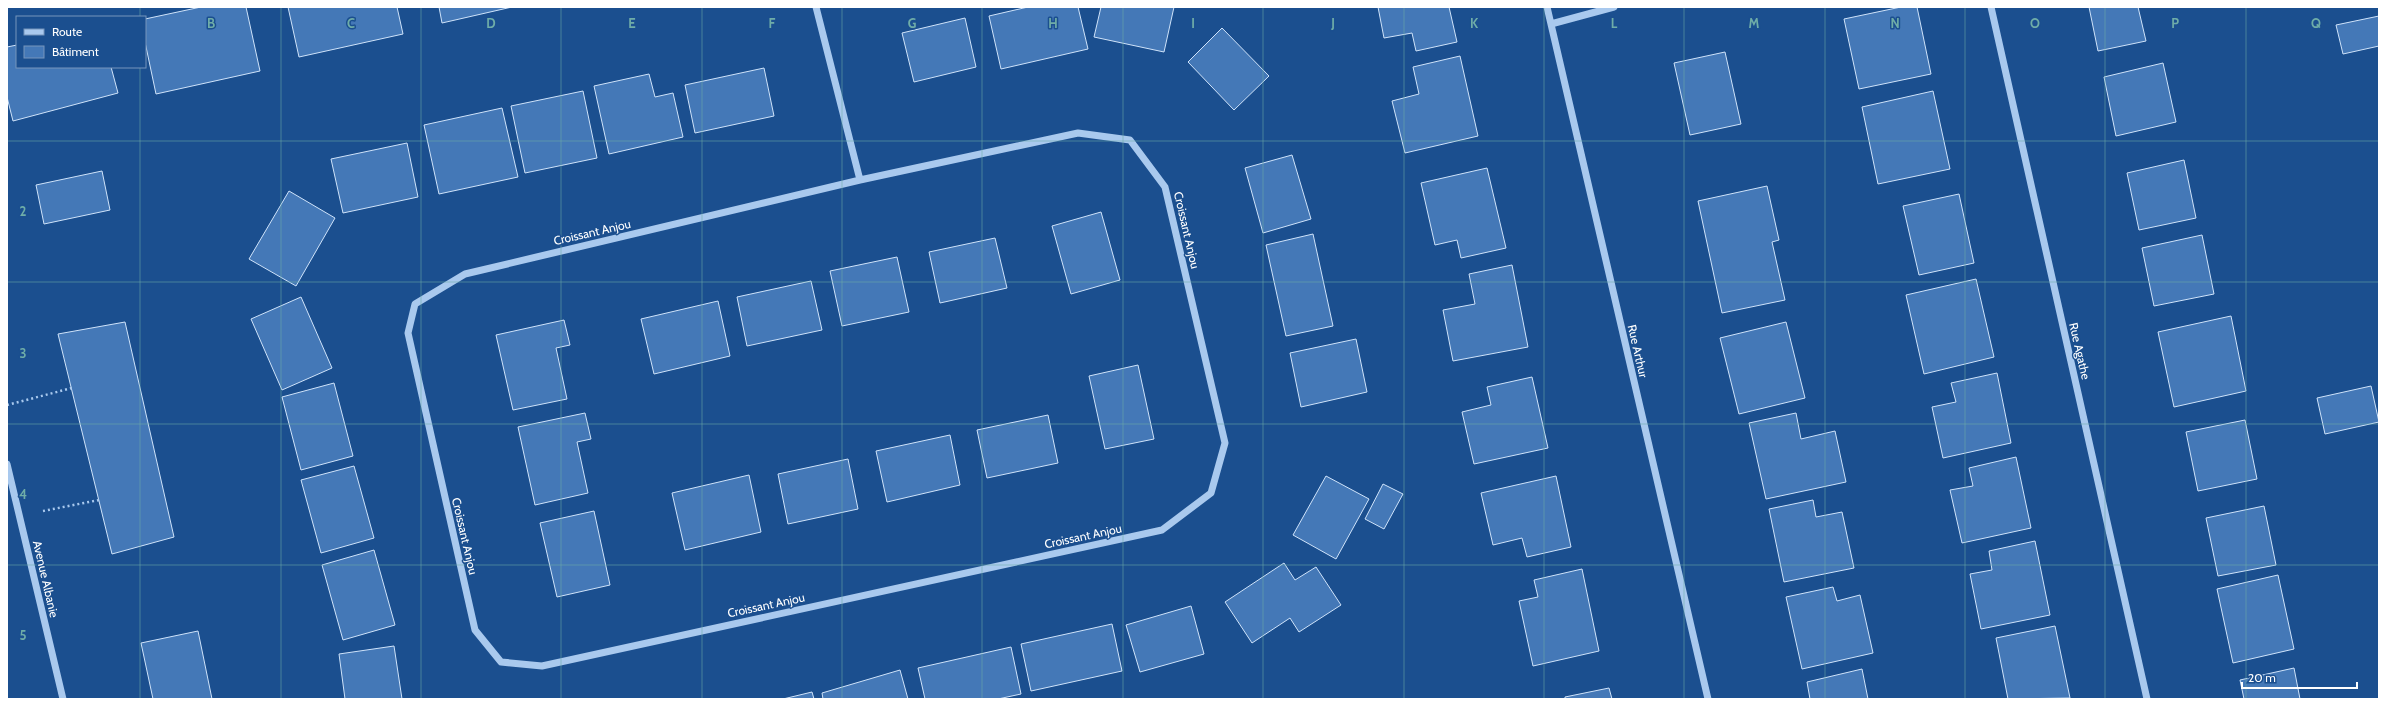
<svg xmlns="http://www.w3.org/2000/svg" width="2386" height="706" viewBox="0 0 2386 706" font-family="Cabin,sans-serif">
<rect width="100%" height="100%" fill="#1b4f8f"/>
<path fill="#4478b7" stroke="#cfe3fa" d="M201,7H246L260,71L156,94L145,42V19Z
M288,7H397L403,34L299,57Z
M439,7H512L442,23Z
M1028,7H1078L1088,49L1001,69L989,16Z
M1101,7H1174L1164,52L1094,37Z
M1378,7H1449L1457,42L1416,51L1412,33L1384,38Z
M1901,7H1917L1931,74L1859,89L1844,19Z
M2089,7H2138L2146,41L2098,51Z
M2379,16V46L2343,54L2336,25Z
M965,18L976,67L914,82L902,33Z
M1222,28L1269,76L1234,110L1188,62Z
M17,45V67H111L118,93L13,121L7,97V47Z
M1725,52L1741,124L1690,135L1674,63Z
M1460,56L1478,136L1405,153L1392,101L1419,94L1413,67Z
M2163,63L2176,122L2116,136L2104,77Z
M764,68L774,116L695,133L685,85Z
M649,74L655,97L673,93L683,137L609,154L594,86Z
M583,91L597,158L525,173L511,106Z
M1933,91L1950,169L1878,184L1862,107Z
M502,108L518,177L439,194L424,125Z
M407,143L418,197L343,213L331,159Z
M1292,155L1311,219L1263,233L1245,168Z
M2184,160L2196,218L2139,230L2127,173Z
M1487,168L1506,248L1461,258L1457,240L1435,245L1421,183Z
M102,171L110,210L44,224L36,185Z
M1767,186L1779,240L1772,242L1785,300L1722,313L1698,201Z
M289,191L335,218L296,286L249,259Z
M1959,194L1974,263L1919,275L1903,206Z
M1101,212L1120,280L1071,294L1052,226Z
M1313,234L1333,326L1286,336L1266,245Z
M2202,235L2214,294L2154,306L2142,248Z
M995,238L1007,288L940,303L929,252Z
M897,257L909,312L842,326L830,271Z
M1512,265L1528,347L1453,361L1443,310L1475,304L1469,274Z
M1976,279L1994,357L1924,374L1906,295Z
M811,281L822,330L747,346L737,297Z
M301,297L332,368L282,390L251,319Z
M718,301L730,356L654,374L641,319Z
M2231,316L2246,391L2174,407L2158,332Z
M564,320L570,345L556,348L567,399L513,410L496,335Z
M125,322L174,537L112,554L58,334Z
M1786,322L1805,398L1739,414L1720,338Z
M1356,339L1367,392L1301,407L1290,353Z
M1138,365L1154,439L1105,449L1089,376Z
M1997,373L2011,443L1943,458L1932,407L1956,402L1951,383Z
M1532,377L1548,448L1474,464L1462,412L1491,405L1487,387Z
M334,383L353,456L301,470L282,397Z
M2371,386L2379,422L2325,434L2317,398Z
M585,413L591,439L577,442L588,493L535,505L518,427Z
M1796,413L1801,439L1835,431L1846,482L1766,499L1749,423Z
M1048,415L1058,463L987,478L977,430Z
M2245,420L2257,479L2198,491L2186,432Z
M950,435L960,485L887,502L876,451Z
M2016,457L2031,528L1962,543L1950,490L1973,486L1969,468Z
M848,459L858,509L788,524L778,474Z
M354,466L374,538L321,553L301,480Z
M749,475L761,532L685,550L672,493Z
M1326,476L1369,499L1336,559L1293,535Z
M1556,476L1571,547L1527,557L1522,538L1493,545L1481,493Z
M1383,484L1403,494L1384,529L1365,519Z
M1813,500L1816,517L1842,512L1854,568L1784,582L1769,509Z
M2264,506L2276,565L2218,576L2206,518Z
M594,511L610,585L557,597L540,523Z
M2035,541L2050,615L1981,629L1970,574L1992,570L1989,551Z
M374,550L395,625L343,640L322,565Z
M1284,563L1295,580L1316,567L1341,605L1299,632L1290,618L1252,643L1225,602Z
M1582,569L1599,651L1533,666L1519,601L1538,597L1534,580Z
M2278,575L2294,649L2233,663L2217,589Z
M1833,587L1837,601L1860,595L1873,653L1802,669L1786,597Z
M1191,606L1204,654L1140,672L1126,625Z
M1112,624L1122,671L1031,691L1021,644Z
M2055,626L2070,698L2008,699L1996,638Z
M198,631L212,699H153L141,643Z
M394,646L402,699H345L339,654Z
M1011,647L1021,694L998,699H925L918,668Z
M2294,668L2300,699H2244L2240,680Z
M1862,669L1868,699H1810L1807,682Z
M900,670L908,699H823L822,693Z
M1609,688L1612,699H1565V697Z
M812,692L814,699H783Z"/>
<g fill="none" stroke-linecap="round" stroke-linejoin="round">
<path stroke="#a9c9ee" stroke-width="2.5" stroke-dasharray="2 3" stroke-linecap="butt" d="M7,405L72,388
M43,511L99,500"/>
<path stroke="#a9c9ee" stroke-width="7" d="M816,7L860,180
M1547,7L1708,699
M1991,7L2147,699
M1551,24L1614,7
M1078,133L1130,140L1165,187L1225,443L1211,493L1162,530L542,666L501,662L475,630L408,333L415,304L465,274L860,180Z
M7,464L63,699"/>
</g>
<path fill="none" stroke="#6fada8" stroke-width="1" stroke-opacity="0.55" d="M140,7V17M281,7V699M421,7V699M561,7V699M702,7V699M842,7V699M982,7V699M1123,7V699M1263,7V699M1404,7V699M1544,7V699M1684,7V699M1825,7V699M1965,7V699M2105,7V699M2246,7V699M140,67V699M7,141H2379M7,282H2379M7,424H2379M7,565H2379"/>
<g text-anchor="middle" dominant-baseline="central" stroke-width="3" stroke-linejoin="round" paint-order="stroke">
<g font-size="12" fill="#fff" stroke="#1b4f8f">
<text transform="translate(1187 230) rotate(77)">Croissant Anjou</text>
<text transform="translate(592 232) rotate(-13)">Croissant Anjou</text>
<text transform="translate(1638 351) rotate(77)">Rue Arthur</text>
<text transform="translate(2080 351) rotate(77)">Rue Agathe</text>
<text transform="translate(465 536) rotate(77)">Croissant Anjou</text>
<text transform="translate(1083 536) rotate(-12)">Croissant Anjou</text>
<text transform="translate(46 579) rotate(77)">Avenue Albanie</text>
<text transform="translate(766 605) rotate(-12)">Croissant Anjou</text>
</g>
</g>
<g font-size="13" text-anchor="middle" font-weight="bold" fill="#6fada8" stroke="#1b4f8f" stroke-width="3" stroke-linejoin="round" paint-order="stroke">
<text x="211" y="28">B</text>
<text x="351" y="28">C</text>
<text x="491" y="28">D</text>
<text x="632" y="28">E</text>
<text x="772" y="28">F</text>
<text x="912" y="28">G</text>
<text x="1053" y="28">H</text>
<text x="1193" y="28">I</text>
<text x="1333" y="28">J</text>
<text x="1474" y="28">K</text>
<text x="1614" y="28">L</text>
<text x="1754" y="28">M</text>
<text x="1895" y="28">N</text>
<text x="2035" y="28">O</text>
<text x="2175" y="28">P</text>
<text x="2316" y="28">Q</text>
<text x="23" y="216">2</text>
<text x="23" y="358">3</text>
<text x="23" y="499">4</text>
<text x="23" y="640">5</text>
</g>
<rect width="2386" height="706" fill="none" stroke="#ffffff" stroke-width="16"/>
<rect x="16" y="16" width="130" height="52" fill="#1b4f8f" stroke="#7695bc"/>
<rect x="24" y="29" width="20" height="6" fill="#a9c9ee" stroke="#7695bc"/>
<text x="52" y="36" font-size="12" fill="#ffffff">Route</text>
<rect x="24" y="46" width="20" height="12" fill="#4478b7" stroke="#7695bc"/>
<text x="52" y="56" font-size="12" fill="#ffffff">Bâtiment</text>
<path d="M2242 682v6h115v-6" fill="none" stroke="#ffffff" stroke-width="2"/>
<text x="2248" y="682" font-size="12" fill="#ffffff" stroke="#1b4f8f" stroke-width="3" paint-order="stroke">20 m</text>
</svg>
